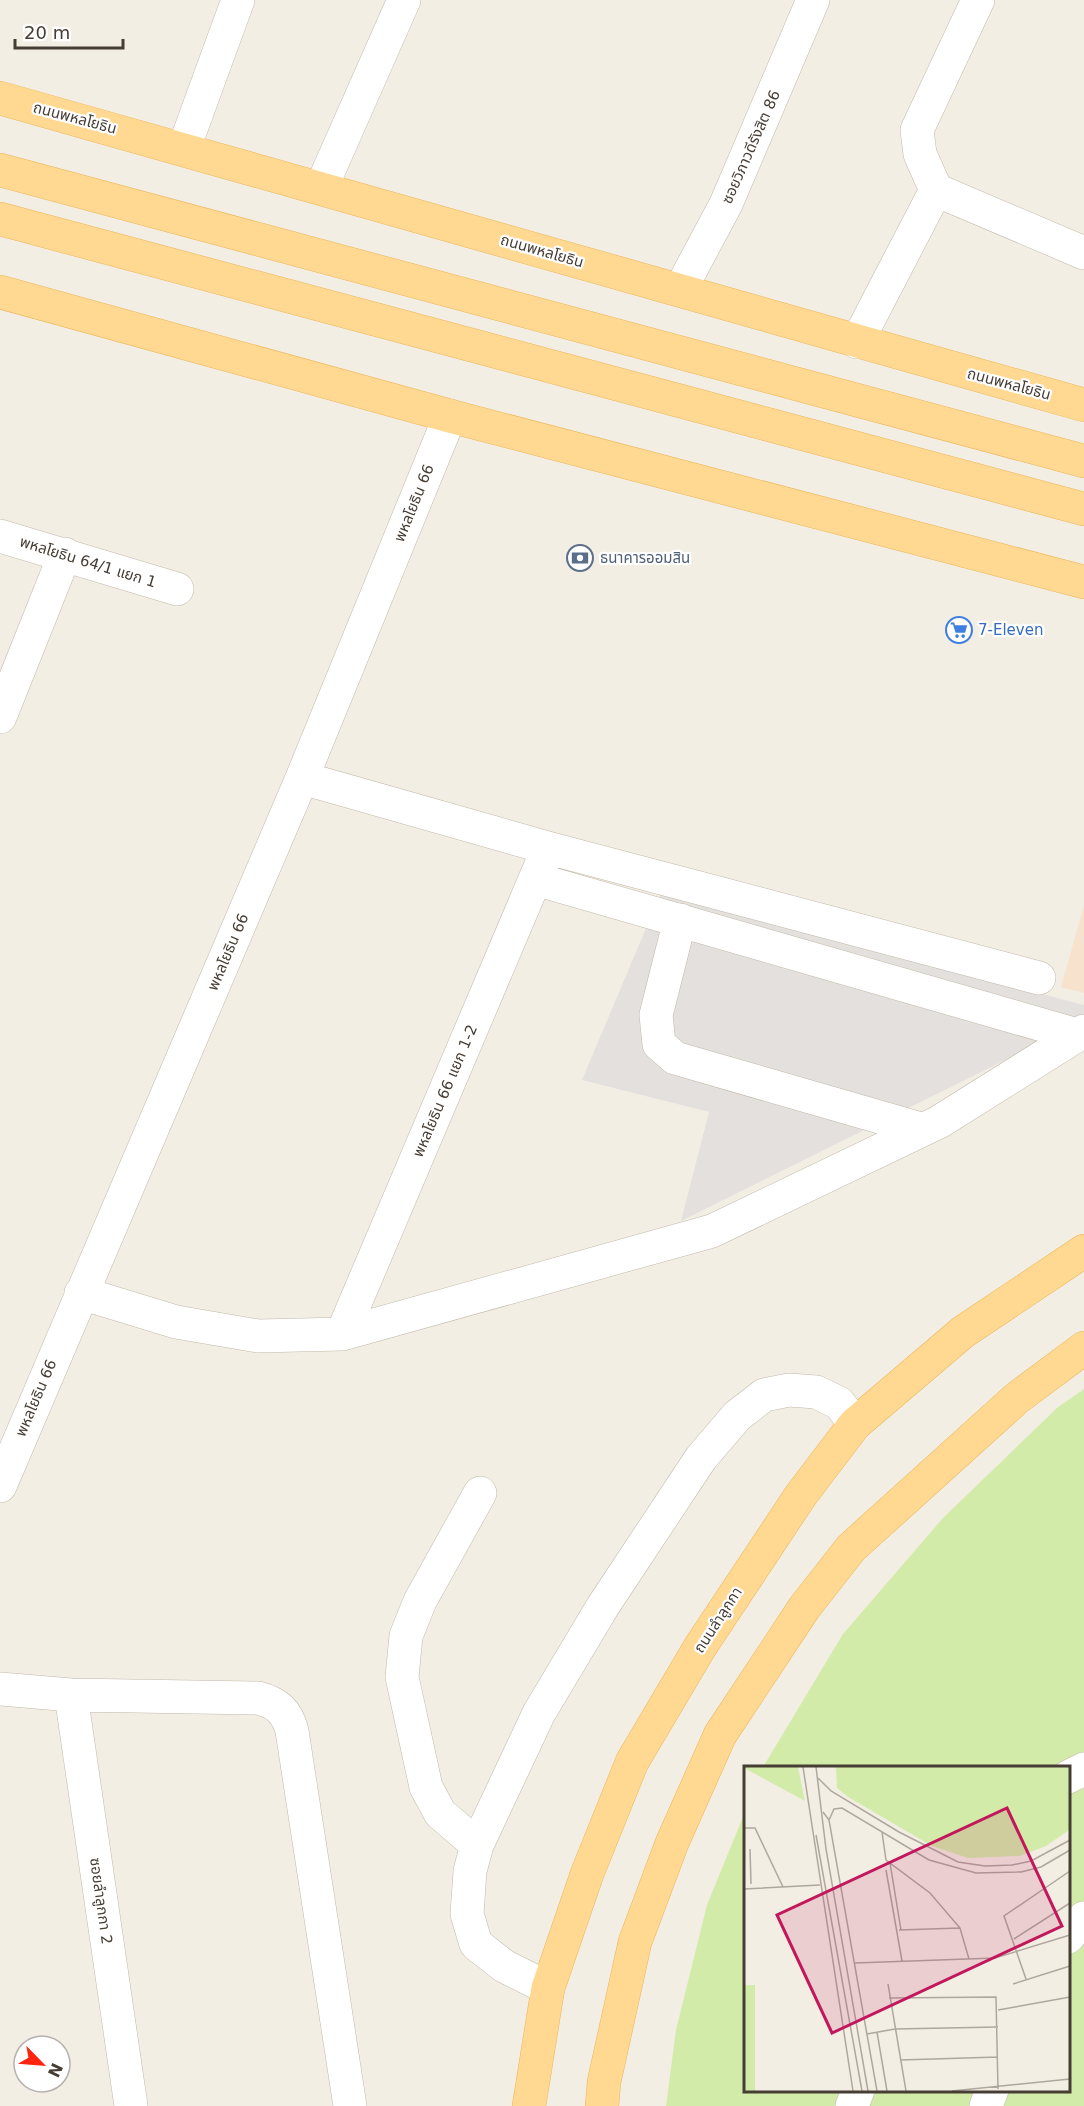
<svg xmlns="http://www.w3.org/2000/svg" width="1084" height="2106" viewBox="0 0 1084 2106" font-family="'DejaVu Sans','Noto Sans Thai',sans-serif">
<rect width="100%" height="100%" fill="#f3eee4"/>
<path fill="#f7e3cd" d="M1084,905V993L1061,987Z"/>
<path fill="#d2eba9" d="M1084,1389V2106H666L676,2030L707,1905L745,1812V2090H1068V1767H763L843,1634L943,1518L1057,1408Z"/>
<path fill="#e4e0dd" d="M660,895L1084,1005V1021L681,1221L709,1112L582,1080Z"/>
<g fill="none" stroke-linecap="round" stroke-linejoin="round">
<defs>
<path id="minor" d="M184,148L238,0
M321,188L404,0
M936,190L1084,253
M680,290L726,204L813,0
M857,342L936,190L920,154L917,130L978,0
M0,536L177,589
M0,717L65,554
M302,778L548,848L1039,978
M535,879L1077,1035
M680,920L656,1015L659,1044L675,1058L921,1129
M81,1293L176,1322L258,1336L342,1334L712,1231L939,1122L1084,1031
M342,1334L544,858
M0,1486L302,778L450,416
M0,1689L71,1695L258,1698C278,1703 287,1712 292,1731L350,2106
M71,1695L131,2106
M1068,1777L1084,1769
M477,1845L440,1813L426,1787L402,1677L406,1636L420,1601L480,1493
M1068,1937L1084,1918
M548,1988L504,1966L476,1944L467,1914L470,1871L477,1845L539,1713L603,1606L701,1458L737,1416L764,1395L789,1390L816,1392L839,1403L855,1424
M852,2106L858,2090
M986,2106L992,2090"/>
<path id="major" d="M0,98L1084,405
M0,170L1084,461
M0,219L1084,509
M0,292L450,416L1084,582
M529,2106L548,1988L587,1874L632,1762L700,1647L801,1495L855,1424L963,1332L1084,1251
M602,2106L604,2082L635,1942L672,1843L720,1735L804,1608L851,1548L1017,1398L1084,1348"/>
</defs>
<use href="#minor" stroke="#c2b8a9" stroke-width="34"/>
<use href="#major" stroke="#ecb659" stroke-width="34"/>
<use href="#minor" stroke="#fff" stroke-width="33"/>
<use href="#major" stroke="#ffd892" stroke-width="33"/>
</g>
<defs>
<symbol id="bank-ring" viewBox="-11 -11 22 22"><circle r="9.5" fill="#fff" stroke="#5c6f8a" stroke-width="1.5"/><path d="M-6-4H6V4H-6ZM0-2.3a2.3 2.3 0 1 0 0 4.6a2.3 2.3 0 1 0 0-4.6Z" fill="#5c6f8a"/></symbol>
<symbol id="supermarket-ring" viewBox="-11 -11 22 22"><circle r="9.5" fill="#fff" stroke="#3f7fe0" stroke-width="1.5"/><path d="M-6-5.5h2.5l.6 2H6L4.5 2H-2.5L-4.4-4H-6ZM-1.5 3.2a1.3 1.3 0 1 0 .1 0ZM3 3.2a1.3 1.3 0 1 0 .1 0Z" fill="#3f7fe0"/></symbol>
</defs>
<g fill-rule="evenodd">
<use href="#bank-ring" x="565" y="543" width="30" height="30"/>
<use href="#supermarket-ring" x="944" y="615" width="30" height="30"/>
</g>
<g text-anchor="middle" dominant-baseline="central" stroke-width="4.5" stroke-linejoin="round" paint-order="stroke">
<g font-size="15" fill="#463d34" stroke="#fff">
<text transform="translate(75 118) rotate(15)">ถนนพหลโยธิน</text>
<text transform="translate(751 147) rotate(-66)">ซอยวิภาวดีรังสิต 86</text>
<text transform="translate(542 251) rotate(16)">ถนนพหลโยธิน</text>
<text transform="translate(1009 384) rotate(15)">ถนนพหลโยธิน</text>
<text transform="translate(414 503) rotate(-68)">พหลโยธิน 66</text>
<text transform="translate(88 562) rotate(17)">พหลโยธิน 64/1 แยก 1</text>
<text transform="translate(228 952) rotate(-67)">พหลโยธิน 66</text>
<text transform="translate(445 1091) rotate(-67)">พหลโยธิน 66 แยก 1-2</text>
<text transform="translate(36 1398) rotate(-67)">พหลโยธิน 66</text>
<text transform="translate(718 1620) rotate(-57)">ถนนลำลูกกา</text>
<text transform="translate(101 1901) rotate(82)">ซอยลำลูกกา 2</text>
</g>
<g font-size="15" fill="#4e5e75" stroke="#fff" text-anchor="start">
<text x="600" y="558">ธนาคารออมสิน</text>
</g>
<g font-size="15" fill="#366cbe" stroke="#fff" text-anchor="start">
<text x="978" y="630">7-Eleven</text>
</g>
</g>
<g transform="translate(744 1766)">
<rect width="326" height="326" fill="#f3eee4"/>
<path d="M0,1H54L61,35L0,2ZM92,1H325V64L302,80L276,90L224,92L188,80L104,31L93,22ZM0,219H11V325H0Z" fill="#d2eba9"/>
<path fill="none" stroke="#aea79e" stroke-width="1.5" d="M59,1L109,325M72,1L82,83L124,325M74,12L87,25L155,66L214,96L241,100L268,99L287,95L326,74M79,46L85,54L133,325M85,54L90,43L98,42L185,94L232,107L277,106L297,101L326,84M0,62H11L39,121M138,66L142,94L186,127L216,162L225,193M72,69L118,325M6,83L7,118M146,97L157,164M142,104L158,195M0,123L76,119M155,164L216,162M270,173L326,137M111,197L251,192L326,169M282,213L260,150L326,105M144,218L162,325M269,218L326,200M145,232L252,231L254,323M254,244L326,231M133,266L143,325M123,268L151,263L254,261M156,294L254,291M208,325L326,313"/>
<path fill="#c2185b" fill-opacity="0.15" stroke="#c2185b" stroke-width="3" d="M263,42L318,160L88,267L33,149Z"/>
<rect width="326" height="326" fill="none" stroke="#463d34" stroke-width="3"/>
</g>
<g transform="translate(42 2064) rotate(115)"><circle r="28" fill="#ffffff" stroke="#b5b1ae" stroke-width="1.5"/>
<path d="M0-4.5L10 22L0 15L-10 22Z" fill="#ff2310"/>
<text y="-9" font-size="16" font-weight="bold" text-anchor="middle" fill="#463d34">N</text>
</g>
<path d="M15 39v9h108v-9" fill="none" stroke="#463d34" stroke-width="3"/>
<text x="24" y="39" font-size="18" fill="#463d34" stroke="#ffffff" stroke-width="4.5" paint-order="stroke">20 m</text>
</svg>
